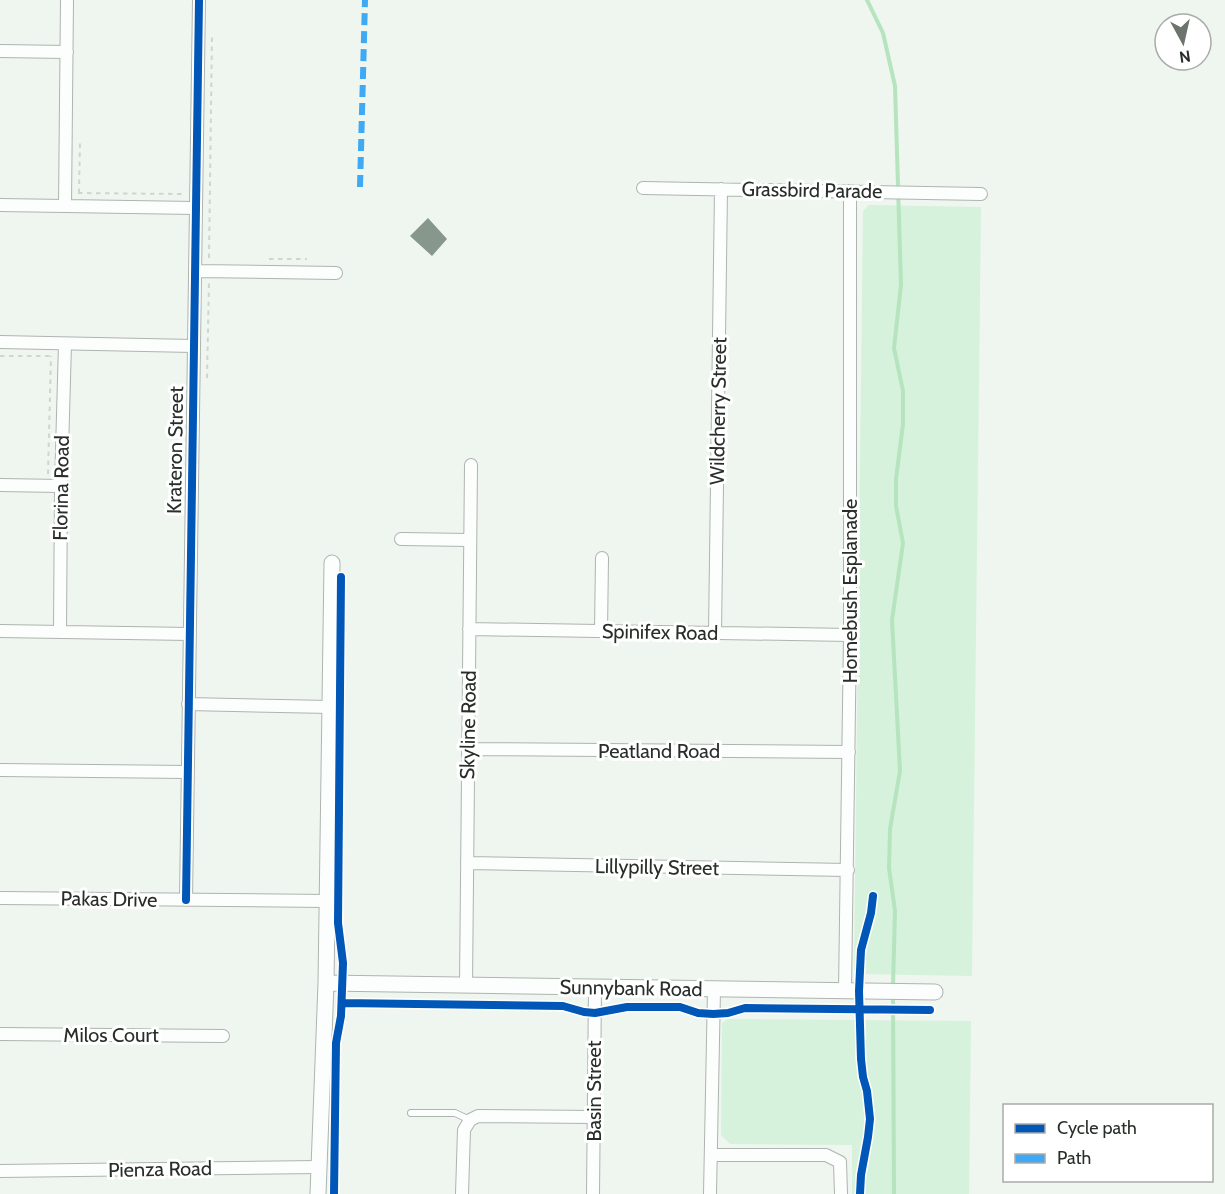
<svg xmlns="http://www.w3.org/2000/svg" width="1225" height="1194" viewBox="0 0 1225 1194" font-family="Cabin,sans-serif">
<rect width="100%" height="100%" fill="#eef6ef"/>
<path fill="#d6f2dc" d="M869,205L981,207L972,976L860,974L854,969L863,211Z
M728,1019L971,1021L969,1194H852V1145L730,1144L721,1135L722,1023Z"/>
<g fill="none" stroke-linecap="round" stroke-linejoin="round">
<path stroke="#b5e4bf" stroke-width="4" d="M867,0L883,33L895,86L901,285L894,348L903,391V424L896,479V506L903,543L892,620L900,771L890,829L889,868L895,911L893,986
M893,994L894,1194"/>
</g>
<path fill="#87978c" d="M428,218L447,239L432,256L410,236Z"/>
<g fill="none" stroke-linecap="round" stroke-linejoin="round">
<defs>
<path id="service" d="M411,1113H455L470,1120"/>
<path id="minor" d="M0,51L67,52
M643,188L981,194
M0,205L195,208
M65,206L67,0
M195,271L336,273
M0,342L193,346
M0,485L61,486
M401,539L470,540
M469,629L850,635
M0,631L189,634
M601,631L602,558
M60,632L61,486L65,344
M715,633L721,189
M188,704L330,707
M468,749L849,752
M0,770L187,772
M467,863L848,870
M0,898L327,901
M186,900L199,0
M466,985L471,465
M845,991L850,635V191
M0,1034L223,1036
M711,1155H826L840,1162L841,1194
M0,1171L319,1167
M462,1194L464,1130L470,1120L478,1116L594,1117
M593,1194L595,987
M710,1194L714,989"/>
<path id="tertiary" d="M326,983L935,992
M318,1194L326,983L332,563"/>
</defs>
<use href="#service" stroke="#aeb4af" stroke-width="8"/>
<use href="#minor" stroke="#aeb4af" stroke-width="14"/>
<use href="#tertiary" stroke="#aeb4af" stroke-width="17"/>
<path stroke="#d1d4d2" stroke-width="2" stroke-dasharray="4.5 4.5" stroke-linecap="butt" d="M78,193L183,194
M79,193L80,140
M209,258L212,33
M269,259H307
M0,356H54
M207,378L209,282
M48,474L51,356"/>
<use href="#service" stroke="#fcfefd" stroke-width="6"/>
<use href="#minor" stroke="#fcfefd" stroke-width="12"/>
<use href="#tertiary" stroke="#fcfefd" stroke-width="15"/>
<path stroke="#3fa9f5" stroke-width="6" stroke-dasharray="12 6" stroke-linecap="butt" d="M360,187L365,0"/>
<defs>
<path id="cycleway" d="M186,900L199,0
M342,1003L563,1006L584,1012L595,1013L627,1007H680L698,1013L713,1014L728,1013L745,1008L930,1010
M334,1194L336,1043L341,1016L343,963L338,923L341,577
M860,1194L861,1175L868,1137L870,1119L867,1091L863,1077L861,1059L859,991L861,950L871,913L873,896"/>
</defs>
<use href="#cycleway" stroke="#fff" stroke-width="11"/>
<use href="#cycleway" stroke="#0057b8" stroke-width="8"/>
</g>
<g text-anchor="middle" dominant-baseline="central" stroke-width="6" stroke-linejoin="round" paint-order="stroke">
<g font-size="20" fill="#282e29" stroke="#fff">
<text transform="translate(812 190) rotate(1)">Grassbird Parade</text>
<text transform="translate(718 411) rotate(-89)">Wildcherry Street</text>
<text transform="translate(175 450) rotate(-89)">Krateron Street</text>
<text transform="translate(61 488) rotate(-89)">Florina Road</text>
<text transform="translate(850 591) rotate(-90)">Homebush Esplanade</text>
<text transform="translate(660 632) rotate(1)">Spinifex Road</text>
<text transform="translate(468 725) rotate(-89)">Skyline Road</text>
<text x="659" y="751">Peatland Road</text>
<text transform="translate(657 867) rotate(1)">Lillypilly Street</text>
<text transform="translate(109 899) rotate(1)">Pakas Drive</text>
<text transform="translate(631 988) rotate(1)">Sunnybank Road</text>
<text x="111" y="1035">Milos Court</text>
<text transform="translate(594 1091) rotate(-90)">Basin Street</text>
<text transform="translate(160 1169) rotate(-1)">Pienza Road</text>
</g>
</g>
<rect x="1003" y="1104" width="210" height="78" fill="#ffffff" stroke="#a9aba9" stroke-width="1.5"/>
<rect x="1015" y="1124" width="30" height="9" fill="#0057b8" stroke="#a9aba9" stroke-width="1.5"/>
<text x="1057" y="1134" font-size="18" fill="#282e29">Cycle path</text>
<rect x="1015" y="1154" width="30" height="9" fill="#3fa9f5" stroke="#a9aba9" stroke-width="1.5"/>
<text x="1057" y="1164" font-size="18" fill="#282e29">Path</text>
<g transform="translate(1183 42) rotate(172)"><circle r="28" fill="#ffffff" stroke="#a9aba9" stroke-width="1.5"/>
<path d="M0-4.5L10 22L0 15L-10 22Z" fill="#6d746e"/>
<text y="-9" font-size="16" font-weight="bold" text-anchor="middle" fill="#282e29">N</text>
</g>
</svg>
